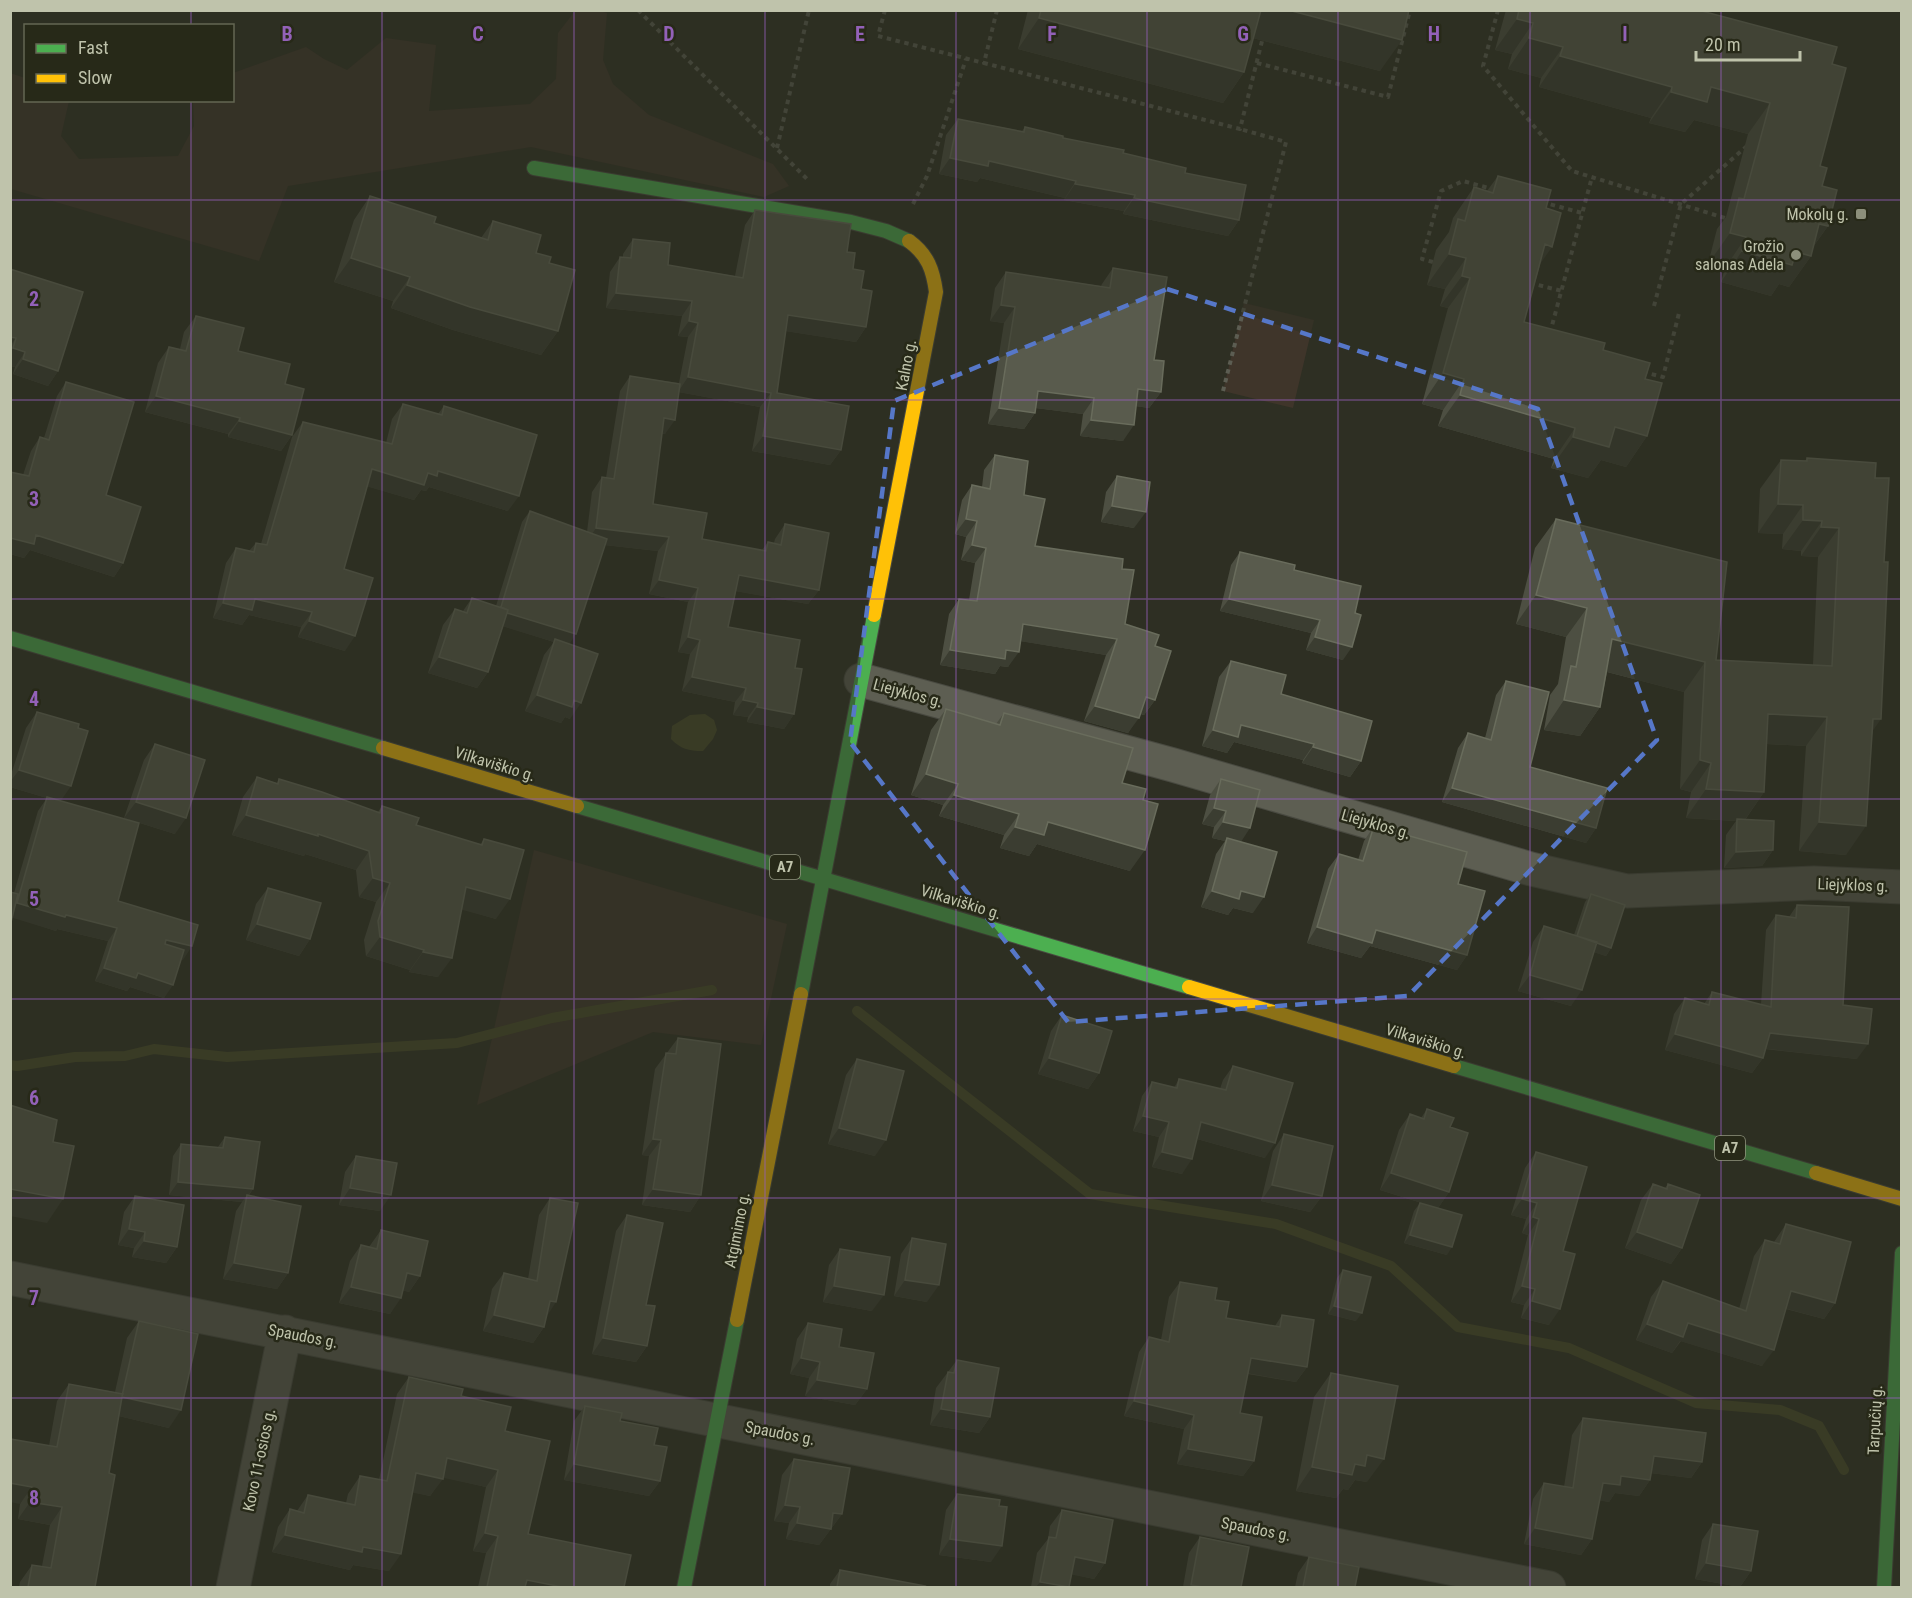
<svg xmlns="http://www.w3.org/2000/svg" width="1912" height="1598" viewBox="0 0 1912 1598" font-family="'Roboto Condensed',sans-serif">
<rect width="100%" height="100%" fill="#2e2f23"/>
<path fill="#3f352a" d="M575,11H599L607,13L603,60L613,84L649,115L773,164L789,186L764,197L531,147L288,186L259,261L11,189L10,73L25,78L26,100L69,101L61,136L79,159L178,156L194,126L193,101L232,100L233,73L306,47L324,59L347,70L386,38L436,45L429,111L530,104L556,79L558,33Z
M1244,303L1314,320L1293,408L1223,391Z
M534,850L787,924L761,1045L653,1032L477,1105Z"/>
<path fill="#484b28" d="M705,714L714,720L717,730L713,739L703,751C688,751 681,749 671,739L672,726L690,715Z"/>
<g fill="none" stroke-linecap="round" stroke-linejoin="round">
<path stroke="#484b28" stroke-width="10" d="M857,1011L1090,1194L1276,1224L1391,1266L1458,1327L1569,1348L1696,1403L1780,1410L1819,1426L1844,1470
M10,1065L17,1066L75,1057L125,1056L154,1049L227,1057L457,1043L552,1018L712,990"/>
<defs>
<path id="street" d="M861,680L1173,765L1531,869L1627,891L1814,883L1902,887
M10,1278L1549,1588
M233,1588L285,1332"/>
<path id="fast" d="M534,168L851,222L886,231L909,241
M10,638L383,748
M577,806L1189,987
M801,994L874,615
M1454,1066L1816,1173
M684,1588L737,1320
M1884,1588L1902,1253"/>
<path id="slow" d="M874,615L936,292C933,270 928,255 909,241
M383,748L577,806
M1189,987L1454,1066
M1816,1173L1902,1199
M737,1320L801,994"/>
</defs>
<use href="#street" stroke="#494a41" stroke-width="35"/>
<use href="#fast" stroke="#494a41" stroke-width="16"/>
<use href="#slow" stroke="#494a41" stroke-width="16"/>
<path stroke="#5c5d52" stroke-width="4" stroke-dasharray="4.5 4.5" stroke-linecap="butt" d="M638,10L808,180
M885,10L878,36L984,63
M997,10L984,63L1240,129L1263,37
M1498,10L1483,66L1572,171L1725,218
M1257,63L1388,97L1410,10
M777,148L809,10
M1542,202L1582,213
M913,204L927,176L966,59
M1433,262L1422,259L1441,191L1463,181L1492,189
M1530,283L1562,291
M1654,306L1681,204L1747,146
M1550,333L1592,177
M1643,372L1663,377L1679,313
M1223,391L1286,142L1240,129"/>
<use href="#street" stroke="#5d5e52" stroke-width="33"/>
<use href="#fast" stroke="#4caf50" stroke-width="14"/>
<use href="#slow" stroke="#ffc107" stroke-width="14"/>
</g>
<path fill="#4d4f42" d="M1028,10H1409L1380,71L1253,38L1244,72L1223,103L1018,49Z
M1506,10H1698L1832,64L1820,166L1828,226L1813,247L1811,256L1789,287L1779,284L1771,296L1721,282L1725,268L1708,264L1717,229L1726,217L1748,134L1694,120L1685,132L1649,123L1651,118L1539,87L1541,78L1508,69L1512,54L1495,50Z
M958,119L1022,131L1025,127L1063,138L1123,153L1185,173L1239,220L1228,236L1123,214L1124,211L1064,200L1065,198L980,178L977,182L939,174L946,135Z
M1498,176L1546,208L1540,265L1524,322L1603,350L1645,379L1647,436L1626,467L1601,460L1588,478L1551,468L1554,459L1438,426L1443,410L1422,404L1448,308L1440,306L1445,289L1427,285L1436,250L1449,232L1453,218L1474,187L1487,191Z
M370,196L434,223L481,238L493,221L549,263L558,331L541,355L453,330L391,308L393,301L334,282L354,220Z
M755,210L847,252L861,289L866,327L856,342L786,331L777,393L841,450L830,465L752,451L760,407L679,392L665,434H662L653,504L702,539L762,550L768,542L774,543L775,539L785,524L819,590L808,604L736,591L728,627L795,668L794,714L784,729L747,722L748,717L733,715L735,702L682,691L690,654L678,652L688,602L649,594L658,551L605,545L569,644L570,719L565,717L561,723L525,711L544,655L554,642L503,626L488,672L477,688L428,673L443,625L455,609L463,611L472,598L496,606L522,522L530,511L587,532L592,492L602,477L606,478L620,391L630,376L679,383L688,337L678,336L682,316L606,308L610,272L620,257H623V254L633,239L668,265L735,276L745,225Z
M1113,268L1154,360L1161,392L1149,408L1136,406L1123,441L1080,436L1083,414L1036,408L1035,413L1024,429L988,424L1004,323L990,321L995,288L1006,272L1101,286L1102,284Z
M10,269L58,371L48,386L13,374L15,367L10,366Z
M196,316L238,351L285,384L292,435L281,451L228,437V434L145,412L158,363L169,347L180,349L184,332Z
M66,382L106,495L123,563L114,577L30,550L24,558L10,554V472L23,475L31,451L40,437L44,438L57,396Z
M403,404L438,414L444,406L508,511L429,487L426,491L421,490L414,500L367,486L344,569L345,651L298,637L301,627L249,615L242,625L213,618L226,563L236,548L249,551L256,543L261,544L292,437L303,422L386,443L392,419Z
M995,455L1024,495L1035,546L1122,569L1125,624L1155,646V700L1144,715L1140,714L1128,733L1084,721L1106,655L1021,641L1008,667L1000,666L995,674L940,665L949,614L959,599L969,600L975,563L961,560L966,537L955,534L962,500L972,485L982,487L984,470Z
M1807,458L1876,463L1873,731L1846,855L1799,851L1806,746L1767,744L1764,792L1745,820L1773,850L1762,866L1724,868L1726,835L1736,821L1686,818L1691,792L1680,789L1684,692L1607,672L1600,707L1580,736L1544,730L1550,695L1558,684L1566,637L1516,624L1535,548L1556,519L1716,660L1813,665L1818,557L1801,556V551L1782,549L1783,534L1758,533L1760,489L1781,460L1805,461Z
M1117,476L1134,528L1101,522L1106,492Z
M1240,552L1294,570L1343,660L1306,650L1311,633L1220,611L1231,565Z
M1231,661L1281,694L1361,761L1350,777L1302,763L1303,760L1234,742L1227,753L1202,746L1219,677Z
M1506,681L1530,767L1596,828L1586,843L1442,802L1458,748L1468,733L1485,738L1496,695Z
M946,709L996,724L1004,713L1122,783L1143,800L1130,871L1037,844L1029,856L1000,848L1004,835L939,816L943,805L911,795L931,730Z
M37,712L61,801L118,901L183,960L181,959L164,998L130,987L127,991L95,981L108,941L57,929L56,931L13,917L14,893L38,811L47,798L10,787V778L26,728Z
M155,744L175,834L124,818L144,760Z
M257,777L277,783L279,779L378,812L382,806L416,825L480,845L484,839L496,919L462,909L438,977L409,972L410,970L366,956L364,940L376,902L359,897L356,870L305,854L304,856L232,835L243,797Z
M1221,779L1241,842L1253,913L1233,908L1228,915L1201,907L1216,854L1225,841L1212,838L1214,827L1202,824L1210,795Z
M1374,826L1458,884L1467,955L1457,970L1370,946L1361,958L1307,943L1328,869L1339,854L1358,860L1364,841Z
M268,888L310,939L299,956L246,940L256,904Z
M1591,894L1611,948L1606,956L1594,952L1571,1006L1518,991L1533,942L1544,926L1574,935L1585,902Z
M1797,905L1843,1005L1857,1059L1765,1049L1763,1058L1752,1073L1665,1050L1674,1014L1685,998L1704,1004L1712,992L1761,1005L1766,930L1776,915L1789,917Z
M1062,1015L1099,1073L1088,1089L1038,1074L1051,1031Z
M678,1038L701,1195L690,1212L642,1205L649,1156L642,1155L655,1069Z
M857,1059L875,1156L828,1144L846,1075Z
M1233,1066L1265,1158L1197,1139L1182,1174L1152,1167L1159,1137L1133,1131L1142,1096L1152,1082L1174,1088L1179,1079L1220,1089L1223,1080Z
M1427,1109L1450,1127L1449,1192L1438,1208L1380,1190L1399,1130L1410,1114L1421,1118Z
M1284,1134L1322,1196L1310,1212L1261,1201L1273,1151Z
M225,1137L253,1189L249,1195L288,1273L277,1289L223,1279L236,1211L242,1202L169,1195L173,1156L181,1144L218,1147Z
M1536,1152L1563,1251L1549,1325L1521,1318L1524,1305L1511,1302L1528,1235L1522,1233L1526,1219L1511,1215L1525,1168Z
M356,1156L380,1211L339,1205L345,1172Z
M1653,1184L1665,1188L1668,1184L1682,1248L1671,1264L1625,1248L1641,1200Z
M135,1196L177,1247L166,1263L132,1257L134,1248L118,1245L124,1212Z
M550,1198L544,1327L533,1343L483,1331L492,1289L504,1273L528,1279L539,1215Z
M1420,1203L1447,1255L1404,1243L1414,1211Z
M627,1215L646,1305L647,1346L636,1362L592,1354L616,1231Z
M1786,1224L1835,1303L1824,1319L1786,1309L1762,1366L1681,1341L1672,1353L1636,1340L1651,1297L1663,1281L1739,1309L1754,1256L1765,1240L1774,1242Z
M381,1230L420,1276L409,1292L403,1290L390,1314L339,1303L350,1261L361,1245L369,1247Z
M912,1238L927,1302L894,1296L901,1254Z
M840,1249L872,1311L823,1302L829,1265Z
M1343,1270L1356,1321L1328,1314L1337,1278Z
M1180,1282L1215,1300L1226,1318L1275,1326L1282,1315L1307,1367L1296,1382L1248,1374L1240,1413L1254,1461L1243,1476L1177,1464L1184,1429L1124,1416L1139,1352L1149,1337L1161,1340L1169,1297Z
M139,1321L169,1428L119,1416L109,1473L95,1587H19L20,1582L32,1565L42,1566L50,1525L18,1519L20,1504L49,1446L57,1401L69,1384L115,1392L127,1338Z
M808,1323L839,1347L867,1389L855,1405L805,1396L809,1378L790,1374L797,1339Z
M957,1360L990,1417L979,1433L930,1425L936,1388Z
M1331,1373L1367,1482L1355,1480L1348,1490L1343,1489L1336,1498L1296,1491L1314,1397Z
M409,1377L461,1396L505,1431L528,1534L624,1587H478L486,1553L473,1551L486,1487L443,1477L430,1496L413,1492L389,1571L353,1565L350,1570L272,1552L278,1527L290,1509L297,1511L308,1495L346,1503L348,1494L360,1476L379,1480L397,1394Z
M585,1406L620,1421L654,1445L660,1481L649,1496L564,1480L574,1421Z
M1583,1418L1702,1462L1691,1478L1651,1473L1650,1480L1639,1496L1615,1493L1609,1502L1599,1500L1592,1539L1581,1555L1524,1544L1533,1499L1544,1483L1564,1487L1572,1435Z
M794,1459L842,1514L819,1545L786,1539L789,1523L774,1521L782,1475Z
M957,1494L999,1506L991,1562L939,1555L946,1510Z
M1062,1510L1105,1563L1094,1579L1072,1574L1069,1587H1031L1037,1553L1048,1539L1050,1526Z
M1713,1524L1751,1571L1740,1587L1695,1579L1702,1540Z
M1200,1537L1241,1587H1183L1189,1553Z
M1309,1557L1355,1587H1295L1298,1573Z
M840,1570L924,1587H830V1584Z"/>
<path fill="#3b3d31" d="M1258,10H1288L1402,40L1380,71L1241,35Z
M1039,18L1244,72L1223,103L1018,49Z
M1517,19L1533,23L1512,54L1495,50Z
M1529,38L1563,47L1541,78L1508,69Z
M1560,56L1672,87L1651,118L1539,87Z
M1711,87L1770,103L1748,134L1694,120L1685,132L1649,123L1671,92Z
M950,158L989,161L1076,181L1065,198L980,178L977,182L939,174Z
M1075,184L1135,195L1124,211L1064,200Z
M1134,198L1239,220L1228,236L1123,214Z
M1819,224L1828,226L1807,255L1811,256L1789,287L1779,284L1771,296L1721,282L1742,251L1796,252Z
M1730,233L1746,237L1725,268L1708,264Z
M1545,244L1552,247L1531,277Z
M1449,254L1466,258L1445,289L1427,285Z
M351,258L410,277L393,301L334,282Z
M1462,276L1470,278L1448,308L1440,306Z
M407,285L558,331L541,355L453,330L391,308Z
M616,293L692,301L682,316L606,308Z
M1001,305L1015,307L1004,323L990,321Z
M788,315L866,327L856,342L778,330Z
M689,321L698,323L688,337L678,336Z
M10,337L16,338L10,346Z
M13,348L25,352L15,367L10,366V352Z
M23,359L58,371L48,386L13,374Z
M1443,373L1464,379L1443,410L1422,404Z
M688,377L771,393L760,407L678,392Z
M1138,389L1161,392L1149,408L1127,405Z
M1038,391L1094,398L1083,414L1027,407Z
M1460,395L1575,428L1554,459L1438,426Z
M156,396L240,418L228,434L145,412Z
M999,408L1035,413L1024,429L988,424Z
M664,418L675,420L665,434L654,433Z
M1091,420L1134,425L1123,441L1080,436Z
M239,421L292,435L281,451L228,437Z
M1615,427L1647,436L1626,467L1601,460L1588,478L1551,468L1573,437Z
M763,436L841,450L830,465L752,451Z
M372,469L428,473L438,471L519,496L508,511L429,487L426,491L421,490L414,500L362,485Z
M1778,504L1803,505L1783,534L1758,533Z
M1112,506L1146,512L1134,528L1101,522Z
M966,519L977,521L966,537L955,534Z
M1803,520L1822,521L1801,551L1782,549Z
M1821,527L1839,528L1818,557L1801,556Z
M596,528L669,537L658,551L586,543Z
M36,535L123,563L114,577L30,550L24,558L10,554V538Z
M972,545L986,548L975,563L961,560Z
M739,575L819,590L808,604L729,590Z
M659,580L698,588L688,602L649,594Z
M1536,595L1587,608L1566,637L1516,624Z
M255,599L312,612L301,627L249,615L242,625L213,618L223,603Z
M1229,599L1320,620L1311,633L1220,611Z
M500,611L576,634L568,646L555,639L554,642L492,623Z
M309,621L355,636L345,651L298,637Z
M1023,624L1117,639L1106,655L1013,640Z
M688,637L700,640L690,654L678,652Z
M1315,637L1352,647L1343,660L1306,650Z
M1612,639L1705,662L1684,692L1592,668Z
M950,650H1006L1019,652L1008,667L1000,666L995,674L940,665Z
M439,657L488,672L477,688L428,673Z
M692,677L746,688L735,702L682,691Z
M537,695L574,700L581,703L570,719L565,717L561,723L525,711Z
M1146,697L1155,700L1144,715L1135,712Z
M743,700L758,703L748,717L733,715Z
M1564,700L1600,707L1580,736L1544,730Z
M1095,706L1139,718L1128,733L1084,721Z
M757,707L794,714L784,729L747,722Z
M1768,714L1827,717L1806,746L1748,743Z
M1873,719H1881L1860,749Z
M1241,725L1314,744L1303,760L1234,742L1227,753L1202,746L1213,730Z
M1313,747L1361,761L1350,777L1302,763Z
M1700,760L1711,763L1691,792L1680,789Z
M19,770L71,786L60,802L10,787V782Z
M926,774L958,784L943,805L911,795Z
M1452,788L1596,828L1586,843L1442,802Z
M1706,789L1764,792L1744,821L1737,819L1736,821L1686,818Z
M954,795L1019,814L1004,835L939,816Z
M136,802L186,818L175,834L124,818Z
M1214,808L1226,811L1214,827L1202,824Z
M246,815L318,834L369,851L356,870L305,854L304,856L232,835Z
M1048,822L1145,850L1130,871L1037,844L1029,856L1000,848L1015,827Z
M1223,822L1250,828L1239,845L1227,838L1225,841L1212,838Z
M1819,822L1866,826L1846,855L1799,851Z
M1773,850L1762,866L1724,868L1736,852Z
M373,878L390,883L376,902L359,897Z
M466,887L510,899L496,919L452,907Z
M1212,891H1241L1264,897L1253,913L1233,908L1228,915L1201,907Z
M17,903L66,915L117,928L108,941L57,929L56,931L10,917V912Z
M257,924L310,939L299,956L246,940Z
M1317,927L1376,930L1467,955L1457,970L1370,946L1361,958L1307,943Z
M380,937L424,950L410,970L366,956Z
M1577,937L1611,948L1606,956L1571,945Z
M166,940L192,946L183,960L157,953Z
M423,952L452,958L438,977L409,972Z
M104,968L138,973L173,985L164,998L130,987L127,991L95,981Z
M1530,975L1582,990L1571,1006L1518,991Z
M1770,1033L1868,1044L1857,1059L1759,1048Z
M1675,1034L1763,1058L1752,1073L1665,1050Z
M1049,1058L1099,1073L1088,1089L1038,1074Z
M1143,1116L1169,1122L1159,1137L1133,1131Z
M1201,1122L1275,1143L1265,1158L1190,1137Z
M839,1128L886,1140L875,1156L828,1144Z
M653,1139L661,1140L649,1156L642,1155Z
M1162,1152L1192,1159L1182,1174L1152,1167Z
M1391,1173L1449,1192L1438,1208L1380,1190Z
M178,1182L253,1189L246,1198L247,1195L242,1202L169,1195Z
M1272,1185L1322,1196L1310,1212L1261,1201Z
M350,1188L391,1195L380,1211L339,1205Z
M10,1189L63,1199L47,1223L10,1216Z
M653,1189L701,1195L690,1212L642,1205Z
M1522,1199L1537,1203L1526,1219L1511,1215Z
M1533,1217L1539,1219L1528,1235L1522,1233Z
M129,1229L145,1232L134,1248L118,1245Z
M1637,1232L1682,1248L1671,1264L1625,1248Z
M1410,1235L1452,1247L1447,1255L1404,1243Z
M144,1241L177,1247L166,1263L132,1257Z
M234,1263L288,1273L277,1289L223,1279Z
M407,1273L420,1276L409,1292L396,1289Z
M905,1280L939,1285L927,1302L894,1296Z
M834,1286L884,1295L872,1311L823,1302Z
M1522,1286L1535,1289L1524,1305L1511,1302Z
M351,1287L401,1298L390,1314L339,1303Z
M1791,1291L1835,1303L1824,1319L1780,1307Z
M550,1301L556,1302L545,1319Z
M1532,1301L1560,1309L1549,1325L1521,1318Z
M1334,1306L1362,1313L1356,1321L1328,1314Z
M494,1315L544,1327L533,1343L483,1331Z
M1688,1323L1774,1350L1762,1366L1680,1341L1672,1353L1636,1340L1647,1324Z
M603,1338L647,1346L636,1362L592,1354Z
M801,1358L820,1362L809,1378L790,1374Z
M1251,1358L1307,1367L1296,1382L1241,1372Z
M817,1380L867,1389L855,1405L805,1396Z
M122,1397L181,1410L169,1428L110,1414Z
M1134,1401L1194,1415L1184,1429L1124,1416Z
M941,1409L990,1417L979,1433L930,1425Z
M1188,1449L1254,1461L1243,1476L1177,1464Z
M1367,1455L1384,1459L1367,1482L1355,1480L1348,1490L1343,1489L1336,1498L1296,1491L1312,1467L1355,1464Z
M1654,1456L1702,1462L1691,1478L1642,1472Z
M447,1458L498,1470L486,1487L435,1476Z
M574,1464L660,1481L649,1496L564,1480Z
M416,1473L443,1479L430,1496L404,1491Z
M1621,1476L1650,1480L1639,1496L1615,1493L1609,1502L1591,1499L1603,1483Z
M10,1483L32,1487L20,1504L10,1502Z
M30,1502L62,1507L50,1525L18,1519Z
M785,1505L800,1507L789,1523L774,1521Z
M833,1513L842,1514L819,1545L786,1539L797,1523Z
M1535,1528L1592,1539L1581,1555L1524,1544Z
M485,1533L498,1536L486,1553L473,1551Z
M285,1535L363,1547L401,1554L389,1571L353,1565L350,1570L272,1552Z
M950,1539L1002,1546L991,1562L939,1555Z
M1075,1557L1105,1563L1094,1579L1064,1573Z
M1706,1563L1751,1571L1740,1587L1695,1579Z
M527,1580L562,1587H522Z
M1040,1582L1066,1587H1036Z"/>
<path fill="#595b4d" stroke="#696c5c" stroke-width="1.5" d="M1041,10H1261L1244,72L1039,18Z
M1288,10H1409L1402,40Z
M1519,10H1698L1837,47L1832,64L1846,68L1820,166L1827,168L1822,186L1837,190L1828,226L1819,224L1811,256L1796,252L1792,265L1742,251L1746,237L1730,233L1739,198L1744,199L1770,103L1711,87L1707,102L1671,92L1672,87L1560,56L1563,47L1529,38L1533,23L1517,19Z
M958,119L1024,132L1025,127L1063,136V138L1124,150L1123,153L1186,168L1185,173L1246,185L1239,220L1134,198L1135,195L1075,184L1076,181L989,161L988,166L950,158Z
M1498,176L1551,190L1546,208L1561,213L1552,247L1545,244L1524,322L1605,343L1603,350L1650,363L1645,379L1662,383L1647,436L1615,427L1609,447L1573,437L1575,428L1460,395L1464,379L1443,373L1470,278L1462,276L1466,258L1449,254L1458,219L1465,221L1474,187L1493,193Z
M370,196L436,217L434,223L488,240L493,221L541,235L536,253L551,257L549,263L575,270L558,331L470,307L407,285L410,277L351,258Z
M755,210L851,224L847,252L855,253L853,269L864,271L861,289L872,291L866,327L788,315L777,393L849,406L841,450L763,436L771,393L688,377L698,323L689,321L692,301L616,293L620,257L631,258L633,239L670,243L668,265L743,278Z
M1113,268L1167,277L1154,360L1164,361L1161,392L1138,389L1134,425L1091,420L1094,398L1038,391L1035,413L999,408L1015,307L1001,305L1006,272L1110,288Z
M10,269L83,292L58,371L23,359L25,352L13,348L16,338L10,337Z
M196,316L244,328L238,351L290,364L285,384L304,389L292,435L239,421L240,418L156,396L169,347L186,351Z
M630,376L680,384L675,420L664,418L653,504L707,513L702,539L766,551L768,542L781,545L785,524L829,533L819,590L739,575L728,627L800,640L795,668L802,669L794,714L757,707L758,703L743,700L746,688L692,677L700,640L688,637L698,588L659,580L669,537L596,528L602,477L614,479Z
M66,382L134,402L106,495L141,507L123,563L36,535L34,544L10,538V472L29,476L40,437L49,440Z
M403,404L442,415L444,406L537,435L519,496L438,471L437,476L428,473L424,485L372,469L344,569L373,578L355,636L309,621L312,612L255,599L252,610L223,603L236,548L254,552L256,543L267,545L303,422L392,444Z
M995,455L1028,461L1024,495L1045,499L1035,546L1123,559L1122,569L1134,570L1125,624L1159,635L1155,646L1171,651L1155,700L1146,697L1139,718L1095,706L1117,639L1023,624L1019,652L1006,650L1005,659L950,650L959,599L977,601L986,548L972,545L977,521L966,519L972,485L990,489Z
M1807,458L1876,463L1875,478H1889L1884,562H1888L1881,719H1873L1866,826L1819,822L1827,717L1768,714L1764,792L1706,789L1711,763L1700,760L1705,662L1612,639L1600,707L1564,700L1571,666L1576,667L1587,608L1536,595L1556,519L1727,562L1716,660L1832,666L1839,528L1821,527L1822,521L1803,520V505L1778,504L1781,460L1807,461Z
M1117,476L1150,482L1146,512L1112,506Z
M530,511L607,539L576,634L507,613L508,610L501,607Z
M1240,552L1295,565L1294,570L1361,586L1355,613L1361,615L1352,647L1315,637L1320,620L1229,599Z
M472,598L508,610L488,672L439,657L455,609L467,613Z
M555,639L598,654L581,703L574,700L572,707L537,695Z
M1231,661L1286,675L1281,694L1372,721L1361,761L1313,747L1314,744L1241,725L1238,737L1213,730Z
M1506,681L1549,692L1530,767L1607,788L1596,828L1452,788L1468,733L1491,740Z
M946,709L1000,725L1004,713L1133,748L1122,783L1146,789L1143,800L1158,804L1145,850L1048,822L1044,835L1015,827L1019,814L954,795L958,784L926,774Z
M37,712L79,724L78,728L88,731L71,786L19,770Z
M155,744L205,760L186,818L136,802Z
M257,777L278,784L279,779L322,792L380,813L382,806L419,818L416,825L482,845L484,839L524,850L510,899L466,887L452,958L423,952L424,950L380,937L378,921L390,883L373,878L369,851L318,834V836L246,815Z
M1221,779L1260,790L1250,828L1223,822L1226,811L1214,808Z
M47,797L139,823L118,901L198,925L192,946L166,940L165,944L184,950L173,985L138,973L136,978L104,968L117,928L66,915L65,917L17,903Z
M1737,819L1774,821L1773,850L1736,852Z
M1374,826L1467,852L1458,884L1485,891L1467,955L1376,930L1372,943L1317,927L1339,854L1363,861Z
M1227,838L1277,852L1264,897L1241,891L1239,899L1212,891Z
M268,888L321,903L310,939L257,924Z
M10,892L18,894L10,926Z
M1591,894L1625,905L1611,948L1577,936Z
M1797,905L1849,907L1843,1005L1872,1009L1868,1044L1770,1033L1763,1058L1675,1034L1685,998L1709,1005L1712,992L1771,1007L1776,915L1796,918Z
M1544,926L1597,942L1582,990L1530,975Z
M1062,1015L1112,1031L1099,1073L1049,1058Z
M678,1038L721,1044L701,1195L653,1189L661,1140L653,1139L666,1053L676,1054Z
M857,1059L904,1071L886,1140L839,1128Z
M1233,1066L1293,1083L1275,1143L1201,1122L1192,1159L1162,1152L1169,1122L1143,1116L1152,1082L1177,1088L1179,1079L1226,1090Z
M10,1105L57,1120L53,1142L74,1146L63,1199L10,1189Z
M1427,1109L1454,1118L1450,1127L1468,1133L1449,1192L1391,1173L1410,1114L1424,1119Z
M1284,1134L1333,1146L1322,1196L1272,1185Z
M225,1137L260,1142L253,1189L178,1182L181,1144L223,1148Z
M1536,1152L1587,1167L1563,1251L1575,1254L1560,1309L1532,1301L1535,1289L1522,1286L1539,1219L1533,1217L1537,1203L1522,1199Z
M356,1156L397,1163L391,1195L350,1188Z
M1653,1184L1667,1189L1668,1184L1700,1195L1682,1248L1637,1232Z
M247,1195L301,1206L288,1273L234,1263Z
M135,1196L184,1205L177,1247L144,1241L145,1232L129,1229Z
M550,1198L578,1203L556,1302L550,1301L544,1327L494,1315L504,1273L537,1281Z
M1420,1203L1462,1215L1452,1247L1410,1235Z
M627,1215L663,1223L646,1305L655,1306L647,1346L603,1338Z
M1786,1224L1851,1242L1835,1303L1791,1291L1774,1350L1688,1323L1683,1337L1647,1324L1663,1281L1746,1311L1765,1240L1780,1244Z
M381,1230L428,1241L420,1276L407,1273L401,1298L351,1287L361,1245L377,1249Z
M912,1238L946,1244L939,1285L905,1280Z
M840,1249L890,1257L884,1295L834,1286Z
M1343,1270L1371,1277L1362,1313L1334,1306Z
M1180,1282L1217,1288L1215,1300L1229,1302L1226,1318L1280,1327L1282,1315L1314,1320L1307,1367L1251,1358L1240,1413L1262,1417L1254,1461L1188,1449L1194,1415L1134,1401L1149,1337L1169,1342Z
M139,1321L198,1334L181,1410L122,1397L109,1473L115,1475L95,1587H28L32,1565L51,1568L62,1507L30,1502L32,1487L10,1483V1439L57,1447L69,1384L123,1394L122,1396Z
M808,1323L842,1329L839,1347L874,1353L867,1389L817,1380L820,1362L801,1358Z
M957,1360L999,1368L990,1417L941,1409L948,1372L954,1373Z
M1331,1373L1398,1386L1384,1459L1367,1455L1365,1466L1355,1464L1352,1475L1312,1467Z
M409,1377L463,1389L461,1396L511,1407L505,1431L550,1441L528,1534L631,1555L624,1587H562L527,1580L525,1587H487L498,1536L485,1533L498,1470L447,1458L443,1479L416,1473L401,1554L363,1547L362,1552L285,1535L290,1509L304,1513L308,1495L355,1505L360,1476L387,1481Z
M585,1406L622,1413L620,1421L658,1428L654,1445L667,1447L660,1481L574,1464Z
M1583,1418L1706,1433L1702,1462L1654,1456L1650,1480L1621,1476L1620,1485L1603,1483L1592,1539L1535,1528L1544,1483L1573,1488Z
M794,1459L850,1468L842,1514L833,1513L831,1529L797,1523L800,1507L785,1505Z
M957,1494L1000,1500L999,1506L1007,1507L1002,1546L950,1539Z
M1062,1510L1113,1520L1105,1563L1075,1557L1069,1587L1040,1582L1049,1537L1056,1538Z
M1713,1524L1758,1531L1751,1571L1706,1563Z
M1200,1537L1249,1547L1241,1587H1203L1191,1585Z
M1309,1557L1359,1567L1355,1587H1303Z
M840,1570L925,1586L924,1587H837Z"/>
<path d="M0 0H1912V1598H0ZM1167,289L1538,409L1657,740L1408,996L1068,1022L850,742L894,401Z" fill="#2e2f23" fill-opacity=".55" fill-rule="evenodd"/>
<path fill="none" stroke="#5677c8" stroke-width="4.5" stroke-dasharray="12 8" stroke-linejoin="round" d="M1167,289L1538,409L1657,740L1408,996L1068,1022L850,742L894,401Z"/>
<path fill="none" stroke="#9361b8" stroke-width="1.5" stroke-opacity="0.55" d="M191,10V26M382,10V1588M574,10V1588M765,10V1588M956,10V1588M1147,10V1588M1338,10V1588M1530,10V1588M1721,10V1588M191,100V1588M10,200H1902M10,400H1902M10,599H1902M10,799H1902M10,999H1902M10,1198H1902M10,1398H1902"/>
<g fill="#8c8f7b" stroke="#272918" stroke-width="2">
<rect x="1855" y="208" width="12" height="12" rx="3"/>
<circle cx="1796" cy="255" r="6"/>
</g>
<g text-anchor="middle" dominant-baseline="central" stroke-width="5" stroke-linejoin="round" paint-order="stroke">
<g fill="#272918" stroke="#91957f" stroke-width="1.5">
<rect x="770" y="855" width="30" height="24" rx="4.5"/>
<rect x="1715" y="1136" width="30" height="24" rx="4.5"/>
</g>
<g font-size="15" font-weight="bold" fill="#bfc3ab">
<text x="785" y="867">A7</text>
<text x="1730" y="1148">A7</text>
</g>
<g font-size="16" fill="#bfc3ab" stroke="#272918" text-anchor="end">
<text x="1849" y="214">Mokolų g.</text>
<text x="1784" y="246">Grožio<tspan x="1784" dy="18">salonas Adela</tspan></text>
</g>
<g font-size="16" fill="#bfc3ab" stroke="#272918">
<text transform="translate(906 365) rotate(-79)">Kalno g.</text>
<text transform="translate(908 693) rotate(15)">Liejyklos g.</text>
<text transform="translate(495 764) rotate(17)">Vilkaviškio g.</text>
<text transform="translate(1376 824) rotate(16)">Liejyklos g.</text>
<text transform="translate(1853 885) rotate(2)">Liejyklos g.</text>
<text transform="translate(961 902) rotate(17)">Vilkaviškio g.</text>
<text transform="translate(1426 1041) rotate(17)">Vilkaviškio g.</text>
<text transform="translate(737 1230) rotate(-79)">Atgimimo g.</text>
<text transform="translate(303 1336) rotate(11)">Spaudos g.</text>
<text transform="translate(1875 1420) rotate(-87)">Tarpučių g.</text>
<text transform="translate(780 1433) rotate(11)">Spaudos g.</text>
<text transform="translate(259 1460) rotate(-78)">Kovo 11-osios g.</text>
<text transform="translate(1256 1529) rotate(11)">Spaudos g.</text>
</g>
</g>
<g font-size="20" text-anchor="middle" font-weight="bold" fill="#9361b8" stroke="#272918" stroke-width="5" stroke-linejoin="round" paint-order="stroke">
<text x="287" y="41">B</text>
<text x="478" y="41">C</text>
<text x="669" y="41">D</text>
<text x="860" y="41">E</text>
<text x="1052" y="41">F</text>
<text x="1243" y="41">G</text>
<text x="1434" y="41">H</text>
<text x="1625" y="41">I</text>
<text x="34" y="306">2</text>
<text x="34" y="506">3</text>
<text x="34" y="706">4</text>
<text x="34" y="906">5</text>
<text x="34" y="1105">6</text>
<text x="34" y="1305">7</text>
<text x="34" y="1505">8</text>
</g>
<rect width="1912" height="1598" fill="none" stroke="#bfc3ab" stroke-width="24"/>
<rect x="24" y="24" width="210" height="78" fill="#272918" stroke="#646753" stroke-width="1.5"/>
<rect x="36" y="44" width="30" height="9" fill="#4caf50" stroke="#646753" stroke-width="1.5"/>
<text x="78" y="54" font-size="18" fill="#bfc3ab">Fast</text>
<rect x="36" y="74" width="30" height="9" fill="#ffc107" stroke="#646753" stroke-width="1.5"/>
<text x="78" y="84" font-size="18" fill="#bfc3ab">Slow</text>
<path d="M1696 51v9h104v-9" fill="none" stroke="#bfc3ab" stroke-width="3"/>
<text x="1705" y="51" font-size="18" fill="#bfc3ab" stroke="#272918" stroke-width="4.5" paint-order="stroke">20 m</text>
</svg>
